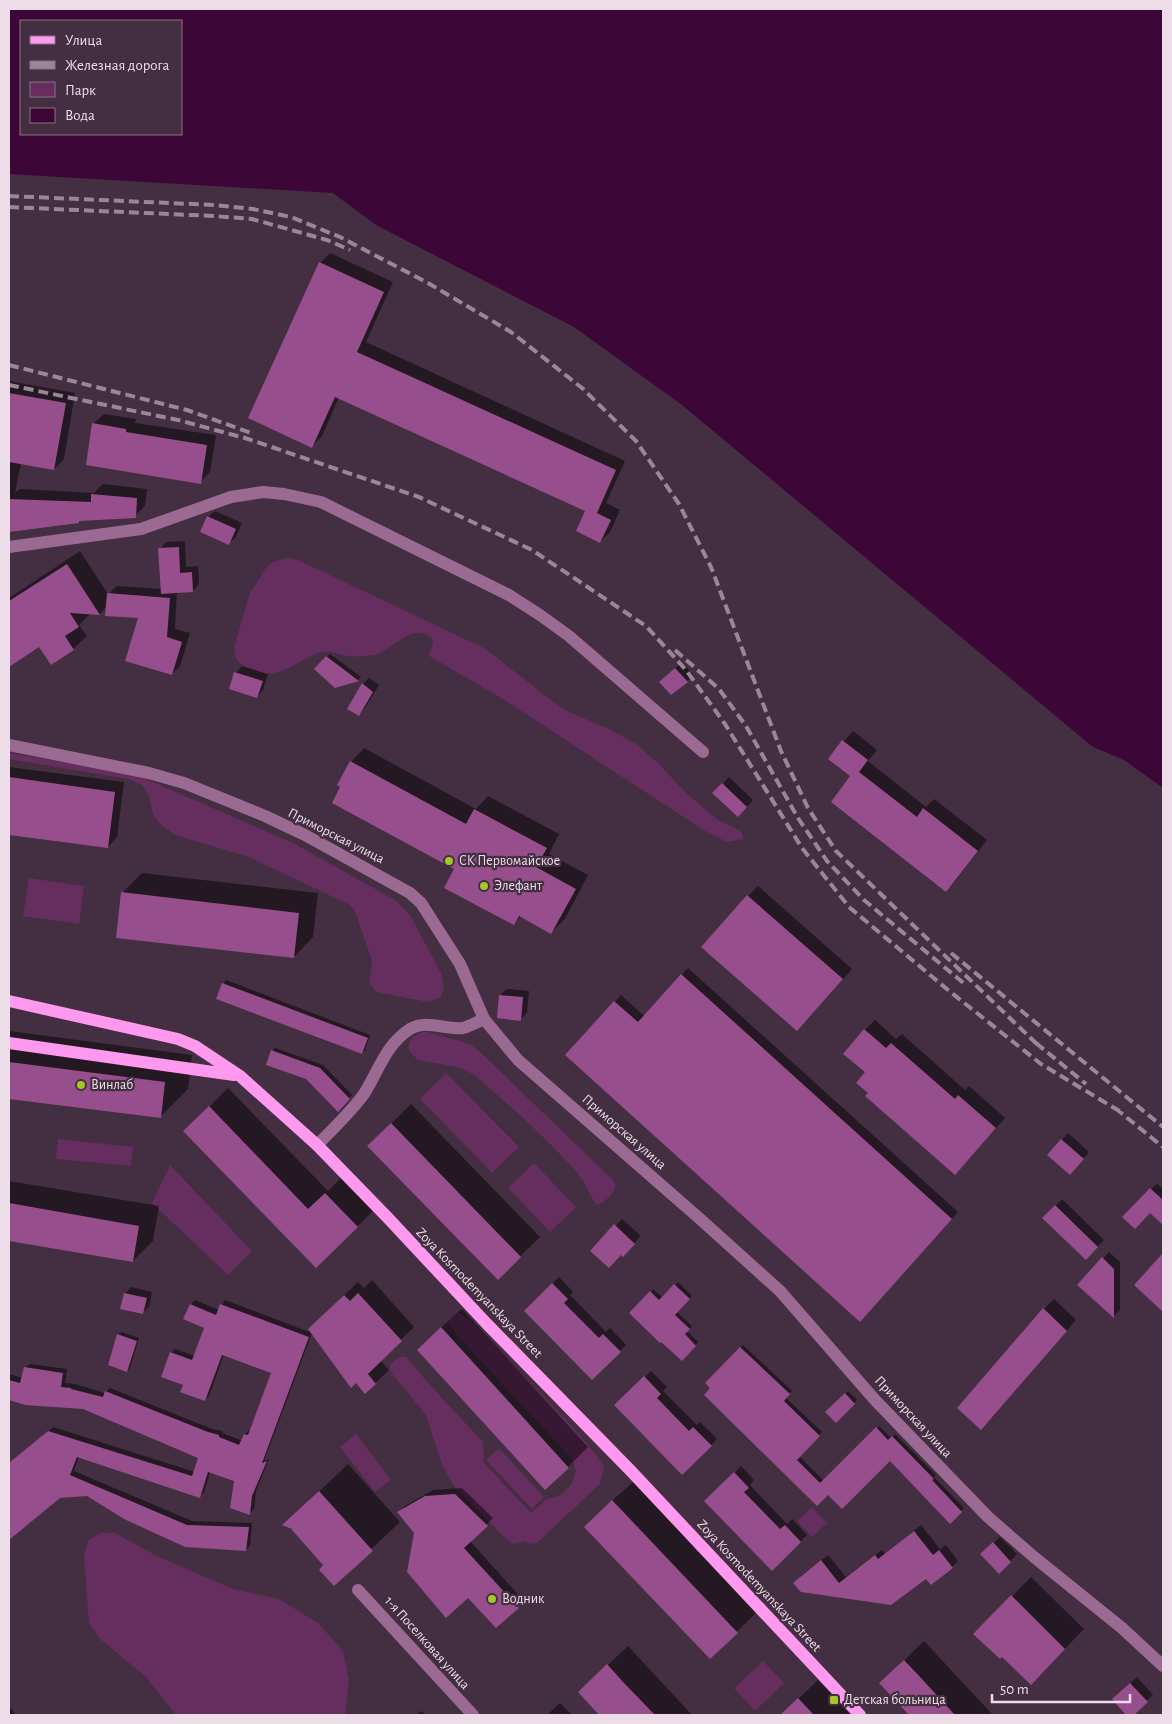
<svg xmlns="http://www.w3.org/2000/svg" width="1172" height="1724" viewBox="0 0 1172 1724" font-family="'Alegreya Sans',sans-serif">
<rect width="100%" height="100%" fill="#442e41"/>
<path fill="#662d5f" d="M290,558L298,560L486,649L552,701L569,712L611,730L636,744L658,763L684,791L718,820L741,831L744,839L727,842L705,831L503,699L429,656C429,649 438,642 429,636C411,624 392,650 375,655C367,656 355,657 348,656C339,654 330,650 322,652C303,657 285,675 265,674C260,673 256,670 251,669C239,666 235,660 234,648L250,592C266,575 260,561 290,558Z
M9,753L88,766L144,778L295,844L395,900L410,915L441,973L444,988L441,997L428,1002L376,992L369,982L372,961L355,911L350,905L249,857L175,835L159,823L153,814L148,793L142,785L128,779L9,759Z
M29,878L84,886L79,924L23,916Z
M422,1032H428L470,1044L479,1051L613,1180L616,1186C613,1195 605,1202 597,1205C589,1196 587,1184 579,1175C548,1139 510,1106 473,1074L457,1067L418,1060L410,1052L408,1045L413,1037Z
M446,1073L519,1147L492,1173L420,1099Z
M58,1139L133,1147L131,1166L56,1159Z
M534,1163L576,1207L550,1232L508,1188Z
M170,1165L252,1251L228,1275L152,1203Z
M460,1313L472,1322L579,1434L597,1456L604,1467L600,1484L537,1543L530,1544L524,1541L514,1544L507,1540L454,1486L442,1465L426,1415L389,1370L391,1364L399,1357H406L429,1384L483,1442L484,1463L531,1513L546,1499L559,1496L571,1485L576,1471L572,1459L457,1335L449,1323L451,1318Z
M356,1434L391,1480L375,1492L340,1447Z
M499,1448L544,1497L532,1509L486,1460Z
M812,1507L827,1523L812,1537L797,1521Z
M101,1533H115L157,1556L233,1589L279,1599L318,1623L343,1651L349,1679L345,1715H176L145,1676L100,1639L89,1623L84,1556L88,1540Z
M763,1661L784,1683L755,1711L734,1688Z"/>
<path fill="#3c0637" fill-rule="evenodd" d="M9,9H1163V788L1124,760L1093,747L682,405L574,327L376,225L333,193L9,174ZM21,21H181V134H21Z"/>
<path fill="#0007" d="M330,253L393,282L366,342L625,461L606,503L620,510L610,532L600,542L587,510L339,397L322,436L312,446L250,418L321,262Z
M9,381L75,393L64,459L54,469L21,463L15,493L20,489L94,493L103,484L147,489L145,506L135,516L80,520L78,522L9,531Z
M104,414L136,419L135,423L216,435L210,472L200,482L93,424Z
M215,511L242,523L236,537L229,543L208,517Z
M185,541L186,567L198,566L199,584L193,591H177L175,629L190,633L180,666L172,674L139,617L107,606L100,614L91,613L79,625L87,636L73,649L40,645L13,662L9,655V598L80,551L108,594L117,586L162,589L160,549L166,542Z
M330,654L361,677L358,680L336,687L316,669Z
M682,662L693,675L687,681L667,676Z
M242,666L268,674L263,690L257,697L236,673Z
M369,678L379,685L365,708L359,715L363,684Z
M853,731L877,750L868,761L926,807L934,799L987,840L956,880L946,890L852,776L829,758Z
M364,748L476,809L488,796L559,834L549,854L588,875L565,919L551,932L521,916L514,924L456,868L342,786L351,762Z
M9,767L124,782L117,837L108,847L9,833Z
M729,777L753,800L738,816L714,793Z
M142,873L318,893L313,937L294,957L122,893Z
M758,886L852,969L807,1020L748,896Z
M688,968L958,1212L866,1314L566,1055L621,995L644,1016Z
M226,980L370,1035L365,1050L362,1053L218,998L224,983Z
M507,989L529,991L527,1013L521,1019L500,995Z
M875,1020L896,1039L902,1034L965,1090L969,1086L1005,1118L965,1163L870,1093L867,1072L865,1030Z
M9,1031L192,1055L188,1089L160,1117L9,1097Z
M275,1048L323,1065L352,1095L338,1110L307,1078L272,1051Z
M228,1088L328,1191L344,1175L376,1208L316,1267L185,1131Z
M411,1104L540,1237L498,1278L369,1146Z
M1068,1133L1089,1152L1076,1167L1049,1155Z
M9,1181L159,1206L153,1241L133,1261L9,1240Z
M1157,1184L1163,1189V1223L1150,1211L1151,1189Z
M1062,1199L1104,1240L1086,1258L1044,1218Z
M622,1219L641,1236L623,1255L621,1254L592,1251Z
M1109,1252L1120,1262V1310L1114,1316L1079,1285Z
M1163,1255V1307L1162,1309L1135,1285Z
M559,1277L573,1292L570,1295L606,1332L610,1328L626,1345L592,1378L525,1311Z
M372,1280L414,1327L380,1360L389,1370L366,1392L323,1315L358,1282L364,1288Z
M678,1282L692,1296L677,1312L692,1326L687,1331L698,1342L682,1359L630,1313L653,1289L663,1298Z
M131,1287L152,1292L149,1307L142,1313L125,1294Z
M1054,1299L1076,1320L991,1419L1044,1309Z
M195,1300L219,1310L225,1300L312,1333L264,1461L269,1459L256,1491L254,1509L250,1513L235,1480L210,1472L204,1492L200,1496L79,1456L74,1471L192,1521L252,1523L250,1546L245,1550L87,1495L59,1496L9,1538V1464L53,1427L195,1472L200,1458L84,1408L25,1404L9,1399V1374L23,1378L25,1368L30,1364L67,1369L65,1383L75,1384L105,1393L110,1388L212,1429L223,1431L222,1433L243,1441L245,1434L249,1430L251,1431L273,1372L224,1354L209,1396L205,1400L185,1384L171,1353L175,1349L195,1356L206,1327L185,1319L191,1304Z
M462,1309L588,1447L568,1467L438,1330Z
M121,1332L139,1338L130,1368L127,1371L118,1335Z
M743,1345L792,1391L785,1397L822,1432L799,1456L824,1481L879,1426L891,1438L895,1434L936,1475L934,1477L964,1508L950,1522L890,1459L842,1507L707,1383Z
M651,1371L667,1387L663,1391L697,1425L700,1422L717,1439L682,1474L616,1405Z
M848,1391L857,1400L836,1421L827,1412Z
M348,1464L400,1522L334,1584L325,1565L294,1528L284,1525Z
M741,1466L754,1480L750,1485L787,1524L792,1519L807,1535L772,1569L706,1501Z
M633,1482L757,1612L710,1658L605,1507Z
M462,1488L493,1518L470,1541L524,1601L518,1607L416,1533L399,1512L405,1506L433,1490Z
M921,1525L940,1549L946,1545L958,1561L952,1567L926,1577L891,1604L801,1576L828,1555L846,1577L882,1550L885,1554Z
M1000,1537L1017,1554L999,1572L982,1554Z
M1031,1577L1084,1629L1050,1664L975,1634Z
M924,1641L993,1715H911L881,1683Z
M628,1646L692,1715H601L579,1692Z
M1137,1677L1153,1695L1132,1715H1128L1113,1699Z
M818,1680L851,1715H781L795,1702Z
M560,1703L572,1715H547L548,1714Z
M11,1708L16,1715H9V1710Z
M422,1711L425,1715H415Z"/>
<path fill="#974e8d" d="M319,262L384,292L357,352L616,470L597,513L611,520L600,543L576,531L585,511L335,397L312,448L248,418Z
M9,393L66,403L54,470L9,462Z
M92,423L126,429V432L207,445L201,484L86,465Z
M91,494L137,498L136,518L79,521V523L9,532V499L91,502Z
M207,516L236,529L229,545L200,532Z
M179,547L180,573L192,572L193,592L161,594L158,548Z
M67,564L100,615L70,613L79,627L65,636L74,650L51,665L39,647L9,667V601Z
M107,593L170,598L167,637L182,642L172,675L125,661L138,618L105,616Z
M326,656L359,681L335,688L314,669Z
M675,668L688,682L671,695L659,682Z
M234,672L263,681L257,698L229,689Z
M362,683L373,692L359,716L347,709Z
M842,740L868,760L859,772L917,817L923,808L978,851L946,892L831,802L850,776L828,759Z
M350,761L466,824L474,809L547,848L536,867L576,889L551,934L519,916L514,925L444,888L454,869L332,803L340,787L337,785Z
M9,777L115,792L108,848L9,835Z
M722,783L747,807L738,817L712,793Z
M121,892L299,913L294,958L116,938Z
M747,895L843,979L797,1031L701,947Z
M681,974L952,1219L860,1322L565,1055L614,1001L638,1022Z
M222,983L368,1038L362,1054L216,999Z
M499,995L523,997L521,1021L497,1018Z
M864,1029L886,1048L891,1043L955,1099L958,1095L996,1128L955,1175L865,1096L868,1093L856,1083L865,1072L843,1054Z
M271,1050L320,1068L350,1099L338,1112L306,1079L266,1065Z
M9,1062L165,1082L161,1118L9,1099Z
M209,1106L308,1209L325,1193L358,1227L316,1268L183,1131Z
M391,1123L521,1257L498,1280L367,1146Z
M1061,1139L1084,1159L1070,1175L1047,1155Z
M1150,1188L1163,1200V1225L1150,1213L1135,1229L1122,1217Z
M9,1203L139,1226L133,1262L9,1241Z
M1055,1205L1098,1247L1086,1260L1042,1218Z
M614,1224L635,1244L623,1257L621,1255L609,1268L590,1251Z
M1163,1253V1312L1134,1285Z
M1102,1257L1114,1269V1318L1077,1285Z
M552,1283L568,1299L564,1303L599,1338L603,1334L621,1352L592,1380L524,1311Z
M674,1284L690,1299L675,1315L690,1329L685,1334L696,1346L682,1361L661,1342L660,1343L629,1313L650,1291L659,1300Z
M124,1293L147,1298L143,1314L120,1309Z
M358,1293L402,1341L368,1374L376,1384L365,1394L356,1383L351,1388L308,1329L344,1295L350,1301Z
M190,1304L216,1315L220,1304L309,1337L262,1463L267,1461L252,1496L250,1515L230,1508L234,1481L208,1472L200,1498L77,1457L70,1475L187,1525L249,1527L246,1551L185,1547L124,1519L87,1496L60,1498L9,1540V1463L48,1431L192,1476L198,1458L83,1409L25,1405L9,1400V1380L20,1383L24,1367L63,1373L61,1387L71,1388V1389L103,1397L105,1391L208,1432L219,1435V1437L239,1445L244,1434L248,1435L271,1373L222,1355L205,1401L180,1392L183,1385L161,1377L170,1352L192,1360L204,1328L183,1319Z
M1043,1308L1067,1331L981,1430L957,1408Z
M441,1327L569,1468L545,1490L417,1350Z
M117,1334L137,1341L127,1372L108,1365Z
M740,1347L790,1394L784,1401L820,1436L797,1460L820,1483L876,1427L888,1440L892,1436L934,1479L932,1480L962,1512L950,1524L890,1461L842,1509L828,1495L817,1506L704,1395L710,1388L705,1383Z
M644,1376L661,1394L657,1398L689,1431L693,1427L712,1446L682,1475L614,1405Z
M845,1393L855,1404L836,1423L825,1412Z
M734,1472L749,1488L744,1492L780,1529L785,1525L801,1542L772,1571L704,1501Z
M319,1491L373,1551L334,1586L319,1570L323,1565L292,1530V1529L282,1525Z
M455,1494L488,1526L464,1548L519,1608L496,1628L468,1598L446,1618L407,1572L414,1533L397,1512L425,1496Z
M612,1500L738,1633L710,1659L584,1527Z
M914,1531L933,1555L939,1550L953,1568L931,1585L926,1579L891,1605L801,1592L793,1583L821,1560L839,1583L875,1555L878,1559Z
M993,1542L1011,1562L999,1574L980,1554Z
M1011,1595L1065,1649L1031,1685L1002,1657L1000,1659L973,1634Z
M904,1660L921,1678L955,1715H909L879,1683Z
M607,1664L624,1683L655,1715H599L578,1692Z
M1130,1683L1148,1702L1134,1715H1126L1112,1699Z
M798,1698L814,1715H780Z"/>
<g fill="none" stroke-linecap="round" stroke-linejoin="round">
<path stroke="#9b6a93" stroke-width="12" d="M9,547L141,529L231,497L263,492L284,494L321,502L509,595L540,615L569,636L703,752
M9,745L149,773L184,783L265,816L305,835L410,893L421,903L460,964L484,1019L518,1060L699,1218L780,1291L875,1400L988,1517L1034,1557L1122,1628L1163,1666
M317,1145C333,1129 350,1113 364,1094C378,1072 386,1044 410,1029C427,1019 445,1030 463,1028C470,1026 477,1022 484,1019
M358,1590L473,1715"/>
<path stroke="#fe99ef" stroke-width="12" d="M9,1001L178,1039L195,1046L240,1076L317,1145L388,1218L487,1324L630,1470L860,1715
M9,1043L234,1075"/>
<path stroke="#998696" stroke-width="4" stroke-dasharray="10 5" stroke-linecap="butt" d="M9,196L215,205L253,209L291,217L340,237L428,283L511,332L582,388L636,441L679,504L711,567L781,751L808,808L836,851L1041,1048
M9,207L214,216L252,219L327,240L350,250
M9,365L187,410L254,434
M9,385L178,420L245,438L419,497L532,550L646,626L686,670L725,724L802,848L849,907L948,990L1041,1064L1121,1112
M675,650L719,689L746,726L798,818L827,861L864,900L967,986
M951,953L1163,1127
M1036,1043L1086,1084
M1115,1108L1163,1147"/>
</g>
<g fill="#a4c825" stroke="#442e41" stroke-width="2">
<circle cx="449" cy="861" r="5"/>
<circle cx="484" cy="886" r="5"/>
<circle cx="81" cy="1085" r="5"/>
<circle cx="492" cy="1599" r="5"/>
<rect x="829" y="1695" width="10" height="10" rx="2.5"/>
</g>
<g text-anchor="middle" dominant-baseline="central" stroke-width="4.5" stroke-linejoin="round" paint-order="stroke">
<g font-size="14" fill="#ecdde9" stroke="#442e41">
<text transform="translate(336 836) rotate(27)">Приморская улица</text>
<text transform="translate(624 1132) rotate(41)">Приморская улица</text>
<text transform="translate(479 1293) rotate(46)">Zoya Kosmodemyanskaya Street</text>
<text transform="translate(913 1417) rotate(47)">Приморская улица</text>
<text transform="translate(759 1586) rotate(47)">Zoya Kosmodemyanskaya Street</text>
<text transform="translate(427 1643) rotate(48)">1-я Поселковая улица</text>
</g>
<g font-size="14" fill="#ecdde9" stroke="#442e41" text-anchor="start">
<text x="459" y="861">СК Первомайское</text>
<text x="494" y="886">Элефант</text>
<text x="91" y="1085">Винлаб</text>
<text x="502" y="1599">Водник</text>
<text x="844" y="1700">Детская больница</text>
</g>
</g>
<rect width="1172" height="1724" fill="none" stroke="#ecdde9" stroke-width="20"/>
<rect x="20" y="20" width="162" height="115" fill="#442e41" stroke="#877484"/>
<rect x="30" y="36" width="25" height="8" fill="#fe99ef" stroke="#877484"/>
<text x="65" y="45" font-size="15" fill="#ecdde9">Улица</text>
<rect x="30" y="61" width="25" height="8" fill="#998696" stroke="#877484"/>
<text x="65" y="70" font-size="15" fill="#ecdde9">Железная дорога</text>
<rect x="30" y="82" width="25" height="15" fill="#662d5f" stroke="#877484"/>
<text x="65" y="95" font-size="15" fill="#ecdde9">Парк</text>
<rect x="30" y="108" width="25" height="15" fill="#3c0637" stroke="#877484"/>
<text x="65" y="120" font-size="15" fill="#ecdde9">Вода</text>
<path d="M992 1694v8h138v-8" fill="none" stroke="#ecdde9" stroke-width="2.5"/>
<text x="1000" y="1694" font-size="15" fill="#ecdde9" stroke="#442e41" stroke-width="4" paint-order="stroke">50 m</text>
</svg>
